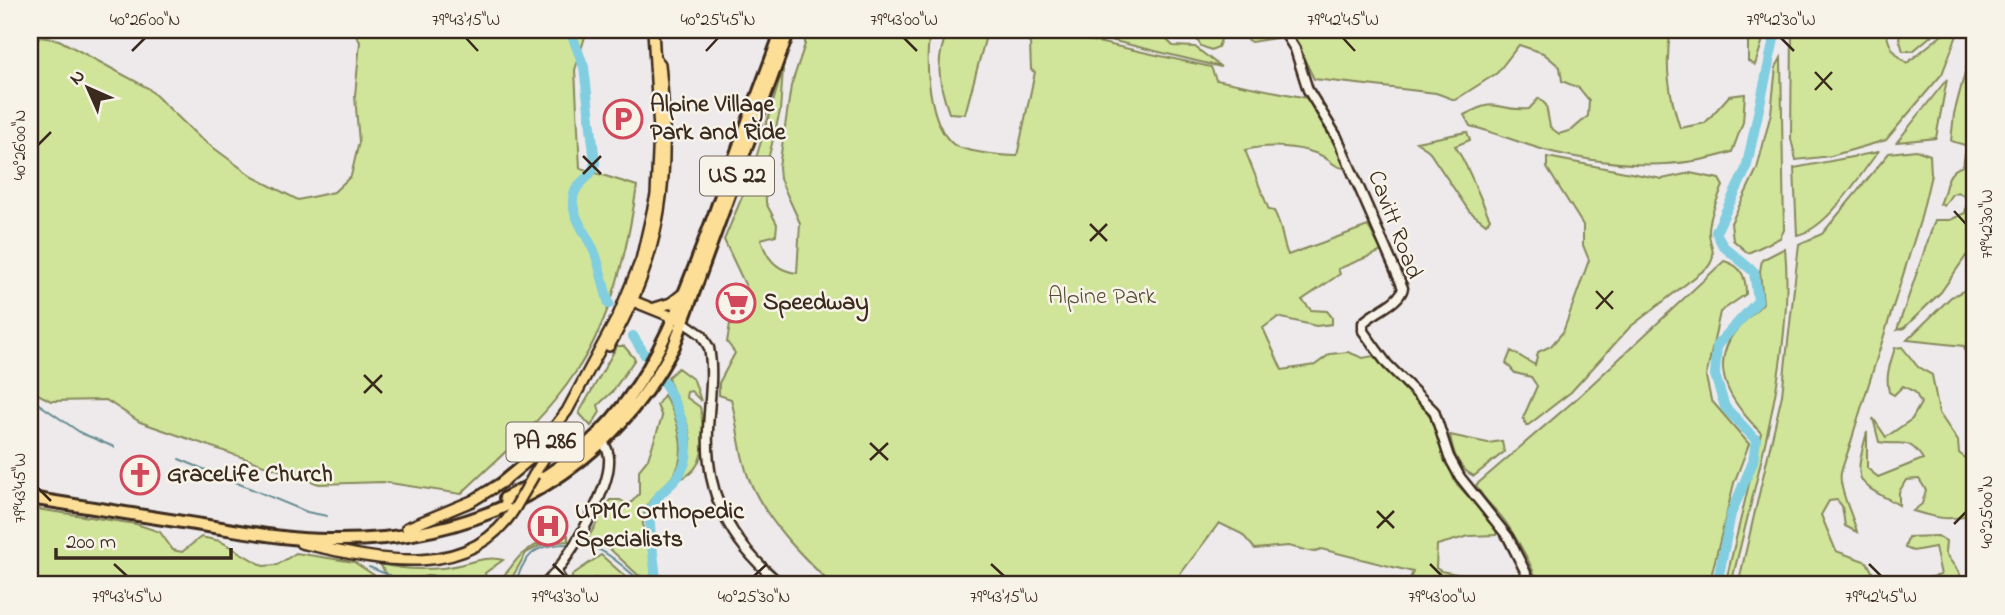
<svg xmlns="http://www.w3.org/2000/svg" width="2005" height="615" viewBox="0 0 2005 615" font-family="'Indie Flower',sans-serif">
<rect width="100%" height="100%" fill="#eeeaeb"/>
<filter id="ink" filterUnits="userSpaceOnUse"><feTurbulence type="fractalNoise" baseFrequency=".0143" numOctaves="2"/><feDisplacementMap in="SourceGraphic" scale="14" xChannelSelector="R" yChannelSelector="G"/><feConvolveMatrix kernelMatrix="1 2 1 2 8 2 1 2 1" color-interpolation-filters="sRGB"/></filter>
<g filter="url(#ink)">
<path fill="#d0e59a" stroke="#86885c" stroke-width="2" d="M354,30H587L575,70L580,168L637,186C627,251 613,317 575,373C545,419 500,456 461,494L383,482L319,484L140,422L106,400L51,401L30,390V51L40,37L59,40L148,88L199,137L253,177L298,200L334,192L351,176L359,142L355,96L360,42Z
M805,30H931C923,57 929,125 953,144C963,152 1004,156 1017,156L1035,72L1031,70L1030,43L1024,38L1029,34L1042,36L1043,30L1211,67L1216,80L1307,98L1348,168C1334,169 1329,158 1318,154C1296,146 1268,144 1245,150L1269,210L1274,211C1283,227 1281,239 1288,255L1368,226L1382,251L1338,269L1340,274L1302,300L1311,310L1327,311L1332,317V324L1316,326L1278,317L1263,328L1282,370L1315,365L1330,354L1348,352L1363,358L1373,356L1416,395L1433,421L1455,482L1497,528L1496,535L1469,536L1437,545L1436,568L1441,571L1511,585H1407L1413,572L1321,549L1313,552L1288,546L1255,549L1242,534L1219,523L1172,585H832C801,555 766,521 749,479C739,454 738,425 731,399L719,395V383L735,353L727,342L730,324L743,318L750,295L724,240L750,178L783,69L780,111L765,172L766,203L777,224L776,235L761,239C766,258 777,271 797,273L800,223L780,179L779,167L791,86L805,44Z
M948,30L987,32L965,114L949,113C938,82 935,60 948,30Z
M1069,30H1157L1173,46L1195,47L1221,67Z
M1191,30H1275L1276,38L1251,42L1233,31L1222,37L1218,47L1211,50L1201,46Z
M1290,30H1671C1664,65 1669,94 1680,128L1705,123L1729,96L1745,94L1743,122L1732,152C1674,171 1611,166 1552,152C1524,145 1497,133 1470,126L1464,115C1501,95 1494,112 1529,109L1539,98L1546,105L1550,127L1559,134L1572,130L1588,116L1589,100L1579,88L1562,81L1560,67L1543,53L1519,45L1497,73L1455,100L1436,93L1314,79Z
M1748,30H1766L1755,65L1748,61Z
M1792,30H1887C1886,44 1896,55 1907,63L1948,30H1959L1942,74L1886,140L1831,156L1796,160L1791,139Z
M1902,30H1938L1913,51H1903L1899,38Z
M1975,34V148L1951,141L1954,114Z
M1781,58L1784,230L1780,238L1748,253L1733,240L1731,223L1757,169L1771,113L1776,67Z
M1947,79L1936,138L1897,142Z
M1467,132L1470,140L1455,146C1470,169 1478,194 1490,219L1486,224L1469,211L1428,150L1416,142Z
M1916,150L1930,155L1931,175L1920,221L1854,431C1851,446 1844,460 1841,473C1838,487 1853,517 1857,532L1845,526L1842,506L1837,500L1829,501L1821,515L1836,551L1867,562L1879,585H1738L1782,395L1799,244L1822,234L1889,153Z
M1878,152C1858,177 1828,229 1797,235L1794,168Z
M1965,154L1975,156V243L1941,292L1904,328L1897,330L1935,220H1950L1965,213L1968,199L1958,192L1952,194L1944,206L1940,204C1948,187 1944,172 1963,166Z
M1547,157L1662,179L1690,173L1719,179L1723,186C1717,200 1710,215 1709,230C1708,245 1719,253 1708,267L1630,327L1571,392L1527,426L1523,418L1537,386L1531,377L1515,373L1506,363L1511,351L1535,365L1538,352L1551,346L1563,332L1589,260L1583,245V225L1547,168Z
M1785,248C1795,353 1755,482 1731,585H1725L1761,433C1736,406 1710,377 1730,339C1737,326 1753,314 1763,303L1760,271L1762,260Z
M1724,261C1742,266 1746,277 1746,294L1720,312L1706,377L1711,400L1749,444L1734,483L1709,585H1539C1530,562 1519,541 1504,520C1494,507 1483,500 1476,485L1575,400Z
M1975,285V383L1964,346L1907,340L1951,297Z
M617,346H624L635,359L612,392L598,405L600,412L591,426L579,413Z
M1902,347L1918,367L1932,375L1939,413L1958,441L1959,453L1975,466V511C1954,523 1936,518 1913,511L1922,504L1926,490L1919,479L1906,480L1899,492V505C1855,481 1853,484 1867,432V468L1878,477L1923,459C1907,435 1901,447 1879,442L1873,418L1886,437L1912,419L1921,403L1915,392L1903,386L1894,395L1889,392C1885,376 1890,364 1895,348Z
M678,368L694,380L701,401L691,391L687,392L686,397L700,407C705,432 708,469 680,479C705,434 680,417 668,377Z
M664,395C677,415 690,456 672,477C660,492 645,499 643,521C641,543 659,554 650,579L638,575L610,549L587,540L610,500H620L629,505L639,494V470L648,459L662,417L657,405Z
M1450,435L1488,443L1502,441L1504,452L1474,476C1458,469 1453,452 1450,435Z
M30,508L136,524L160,532L173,550L182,552L201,537L220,541L263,566L277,565L296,553L354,562L389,585H30Z
M568,535V541L545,543L526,553L513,576L494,585H454L431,575L399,583L389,579L380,564C400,569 422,570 442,568C461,567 486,554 503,560L485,573L486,580C505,584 509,566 521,555C539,539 548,544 568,535Z
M1938,536L1946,541L1945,553L1960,574L1958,585H1933L1928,578L1941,575L1935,547L1913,551L1905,548L1908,537Z
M601,555L635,585C619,585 609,580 594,578L583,585L572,583V575Z"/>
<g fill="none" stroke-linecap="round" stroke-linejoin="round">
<path stroke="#658c92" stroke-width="2" d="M30,398L81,433L114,447
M179,459L307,512L327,516
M579,544C605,545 626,571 646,585
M369,567L408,583L430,577L446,585
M502,585L518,576C528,549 542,544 570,544"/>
<path stroke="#81cee0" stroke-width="10" d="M570,30L584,67L595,162C594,178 574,182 573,199C572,219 590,238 596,256C601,271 604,288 609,304
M633,336L645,355
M656,585C656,565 648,529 650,514C653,495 669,489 679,475C698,448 678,407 664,382
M1717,585L1731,514L1753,462L1756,440L1725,407L1715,375L1717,345L1758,301L1754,272L1723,246L1716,232L1746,169L1776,30"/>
<defs>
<path id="secondary" d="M1283,30L1295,49L1308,90L1337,137L1403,288C1399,304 1374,311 1363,323V331L1387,364L1434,411L1449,457L1460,477L1508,537L1532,585
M679,319L702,335L709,348C714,374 709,403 708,430C705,497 731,543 782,585
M556,572L564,585
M544,585C566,565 609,492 609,462C610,452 605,445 600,437"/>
<path id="primary" d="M628,299L675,318
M655,308L671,303L685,292
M609,346C664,253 671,169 660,64L656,60
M534,475L560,431
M407,528L472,501L501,483L530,459L567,411L618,316L641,260L656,195L659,131L653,30
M301,543C374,559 468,584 515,508"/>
<path id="highway" d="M30,498C89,507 148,516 208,526C248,532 288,540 329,540C475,543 605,478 674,346L789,30
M505,498C634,438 668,339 714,215C736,153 759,92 782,30"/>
</defs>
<use href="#secondary" stroke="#3b2a1e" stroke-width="13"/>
<use href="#primary" stroke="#3b2a1e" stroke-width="14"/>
<use href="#highway" stroke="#3b2a1e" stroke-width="16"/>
<use href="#secondary" stroke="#f7f3e8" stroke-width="8"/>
<use href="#primary" stroke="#fdde96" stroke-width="9"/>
<use href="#highway" stroke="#fdde96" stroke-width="10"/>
<defs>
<path id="primary-bridge" d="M515,508L534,475"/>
</defs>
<use href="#primary-bridge" stroke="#3b2a1e" stroke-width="14" stroke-linecap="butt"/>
<use href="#primary-bridge" stroke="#fdde96" stroke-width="9"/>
</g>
</g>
<path fill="none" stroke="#3b2a1e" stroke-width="2.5" d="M466,38L478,51M904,38L917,51M1343,38L1355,51M1781,38L1794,51M132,51L145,38M706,51L718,38M1815,72L1832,90M1815,90L1832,72M38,145L51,132M583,156L601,174M583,174L601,156M1954,211L1966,224M1090,224L1107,241M1090,241L1107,224M1596,291L1613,309M1596,309L1613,291M364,375L382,393M364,393L382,375M870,443L888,460M870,460L888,443M38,488L51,501M1377,511L1394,528M1954,524L1966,512M1377,528L1394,511M114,564L127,576M553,564L565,576M991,564L1004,576M1430,564L1442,576M1869,564L1881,576M754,576L767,564"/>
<defs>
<symbol id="parking-ring" viewBox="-11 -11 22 22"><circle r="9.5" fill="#f7f3e8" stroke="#d1495b" stroke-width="1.5"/><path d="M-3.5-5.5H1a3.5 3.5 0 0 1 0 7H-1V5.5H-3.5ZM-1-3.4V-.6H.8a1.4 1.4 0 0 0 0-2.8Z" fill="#d1495b"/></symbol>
<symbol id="supermarket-ring" viewBox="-11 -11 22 22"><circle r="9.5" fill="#f7f3e8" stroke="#d1495b" stroke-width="1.5"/><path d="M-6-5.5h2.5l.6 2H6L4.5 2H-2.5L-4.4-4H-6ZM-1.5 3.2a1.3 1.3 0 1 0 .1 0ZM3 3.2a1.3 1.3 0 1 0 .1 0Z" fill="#d1495b"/></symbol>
<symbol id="church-ring" viewBox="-11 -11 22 22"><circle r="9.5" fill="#f7f3e8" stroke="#d1495b" stroke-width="1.5"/><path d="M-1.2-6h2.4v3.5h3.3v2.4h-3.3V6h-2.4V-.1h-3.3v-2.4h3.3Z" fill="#d1495b"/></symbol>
<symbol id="hospital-ring" viewBox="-11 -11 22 22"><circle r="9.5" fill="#f7f3e8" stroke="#d1495b" stroke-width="1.5"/><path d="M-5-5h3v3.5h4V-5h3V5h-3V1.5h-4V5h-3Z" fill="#d1495b"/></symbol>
</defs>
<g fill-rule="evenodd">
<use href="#parking-ring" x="601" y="97" width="44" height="44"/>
<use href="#supermarket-ring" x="714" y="281" width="44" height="44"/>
<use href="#church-ring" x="118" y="453" width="44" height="44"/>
<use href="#hospital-ring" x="526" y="504" width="44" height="44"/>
</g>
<g text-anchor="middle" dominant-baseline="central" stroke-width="5" stroke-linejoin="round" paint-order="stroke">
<g fill="#f7f3e8" stroke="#73665b" stroke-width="2">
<rect x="700" y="156.5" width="74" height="39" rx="5"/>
<rect x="506.5" y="422.5" width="77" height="39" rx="5"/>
</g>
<g font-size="23" font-weight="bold" fill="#3b2a1e">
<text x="737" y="176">US 22</text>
<text x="545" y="442">PA 286</text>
</g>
<g font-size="24" font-weight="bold" fill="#3b2a1e" stroke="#f7f3e8" text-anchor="start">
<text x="650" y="105">Alpine Village<tspan x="650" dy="28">Park and Ride</tspan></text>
<text x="763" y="303">Speedway</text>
<text x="167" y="475">GraceLife Church</text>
<text x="575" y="512">UPMC Orthopedic<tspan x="575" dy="28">Specialists</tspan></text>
</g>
<g font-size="24" fill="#3b2a1e" stroke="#f7f3e8">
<text transform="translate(1394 225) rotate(69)">Cavitt Road</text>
</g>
<g font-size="24" fill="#594f37" stroke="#f7f3e8">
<text x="1102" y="297">Alpine Park</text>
</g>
</g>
<rect width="2005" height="615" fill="none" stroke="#f7f3e8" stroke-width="77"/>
<g transform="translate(88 88) rotate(315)" stroke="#f7f3e8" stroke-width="5" paint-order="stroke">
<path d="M0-5L12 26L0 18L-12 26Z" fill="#3b2a1e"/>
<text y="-10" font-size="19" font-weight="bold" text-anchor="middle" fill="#3b2a1e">N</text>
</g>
<path d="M56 548v10h175v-10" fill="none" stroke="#3b2a1e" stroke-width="3.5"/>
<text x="66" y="548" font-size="21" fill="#3b2a1e" stroke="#f7f3e8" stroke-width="5" paint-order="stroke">200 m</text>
<rect x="38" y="38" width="1928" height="538" fill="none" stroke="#3b2a1e" stroke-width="2.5"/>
<g font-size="18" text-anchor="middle" fill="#3b2a1e">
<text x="145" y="25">40°26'00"N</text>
<text x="466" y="25">79°43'15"W</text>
<text x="718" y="25">40°25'45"N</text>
<text x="904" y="25">79°43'00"W</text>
<text x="1343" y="25">79°42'45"W</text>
<text x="1781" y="25">79°42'30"W</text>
<text transform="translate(19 145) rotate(-90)" y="6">40°26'00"N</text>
<text transform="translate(1986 224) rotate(-90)" y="6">79°42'30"W</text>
<text transform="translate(19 488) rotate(-90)" y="6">79°43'45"W</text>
<text transform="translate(1986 512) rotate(-90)" y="6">40°25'00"N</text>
<text x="127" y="602">79°43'45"W</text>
<text x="565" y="602">79°43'30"W</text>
<text x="754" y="602">40°25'30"N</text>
<text x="1004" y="602">79°43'15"W</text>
<text x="1442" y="602">79°43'00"W</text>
<text x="1881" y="602">79°42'45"W</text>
</g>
</svg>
